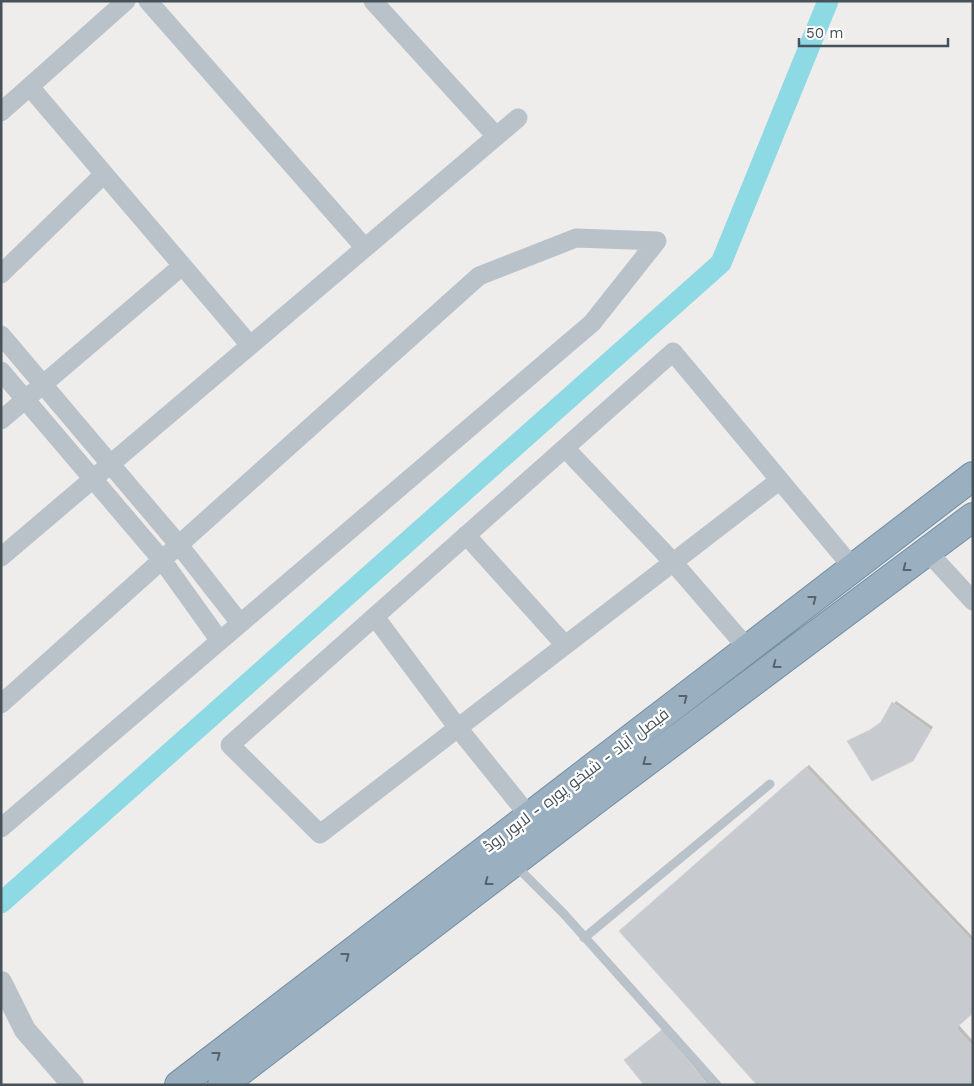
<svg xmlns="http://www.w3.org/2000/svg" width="974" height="1086" viewBox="0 0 974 1086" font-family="'Work Sans',Cairo,sans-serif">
<rect width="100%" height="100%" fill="#efecec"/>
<path fill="#0003" d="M896,701L933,727L915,757L849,741L874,728L883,721Z
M809,765L973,937V1011L958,1024L973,1041V1085L621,931Z
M667,1027L713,1085H646Z"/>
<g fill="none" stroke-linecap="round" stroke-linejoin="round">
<path stroke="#8dd9e4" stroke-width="21" d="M1,903L721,263L828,1"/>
</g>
<path fill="#c7cacf" stroke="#d0d3d7" d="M892,702L931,730L913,761L872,781L847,741L870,730L881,722Z
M806,767L973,942V1013L956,1028L973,1046V1085H757L619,931Z
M663,1029L708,1085H644L624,1060Z"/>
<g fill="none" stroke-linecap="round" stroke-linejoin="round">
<defs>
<path id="trunk" d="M179,1085L973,476
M222,1085L598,798L973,517"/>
</defs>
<use href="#trunk" stroke="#728ea3" stroke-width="30"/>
<path stroke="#b8c2c8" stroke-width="9" d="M515,865L564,914L717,1085
M584,938L770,784"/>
<path stroke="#b8c2c8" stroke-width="19" d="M148,1L365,248
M373,1L496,136
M30,87L250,345
M1,112L126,1
M1,274L104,174
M1,335L179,545L240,623
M1,371L162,560L220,641
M1,420L182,266
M565,448L673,562L748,649
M780,480L320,834L230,745L673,352L853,568
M466,535L565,645
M927,551L973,601
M1,557L518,118
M375,617L458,728L529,816
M1,704L479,276L576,238L657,241L592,323L1,828"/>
<path stroke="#b8c2c8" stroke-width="22" d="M1,982L25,1030L73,1085"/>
<use href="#trunk" stroke="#9ab0c0" stroke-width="28"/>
</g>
<defs><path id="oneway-chevron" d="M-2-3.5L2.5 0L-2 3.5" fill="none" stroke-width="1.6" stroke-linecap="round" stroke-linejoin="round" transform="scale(1.25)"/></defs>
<g stroke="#57646d">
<use href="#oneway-chevron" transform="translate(906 568) rotate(143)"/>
<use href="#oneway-chevron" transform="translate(813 599) rotate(-38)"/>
<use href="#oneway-chevron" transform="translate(776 665) rotate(143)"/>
<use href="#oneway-chevron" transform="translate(684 698) rotate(-37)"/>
<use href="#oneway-chevron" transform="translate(646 762) rotate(143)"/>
<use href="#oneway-chevron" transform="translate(488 882) rotate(143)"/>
<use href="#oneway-chevron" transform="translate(346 956) rotate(-37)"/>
<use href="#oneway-chevron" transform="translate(217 1055) rotate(-37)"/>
</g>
<g text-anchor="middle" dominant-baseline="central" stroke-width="4.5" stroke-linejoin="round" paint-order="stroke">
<g font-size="16" fill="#465158" stroke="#fff">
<text transform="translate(576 780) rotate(-37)">فیصل آباد - شیخو پورہ - لاہور روڈ</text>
</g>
</g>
<rect width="974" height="1086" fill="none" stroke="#465158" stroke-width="5"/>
<path d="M799 38v8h149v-8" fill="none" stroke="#465158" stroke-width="2.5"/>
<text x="806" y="38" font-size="15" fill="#465158" stroke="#ffffff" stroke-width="4" paint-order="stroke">50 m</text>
</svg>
